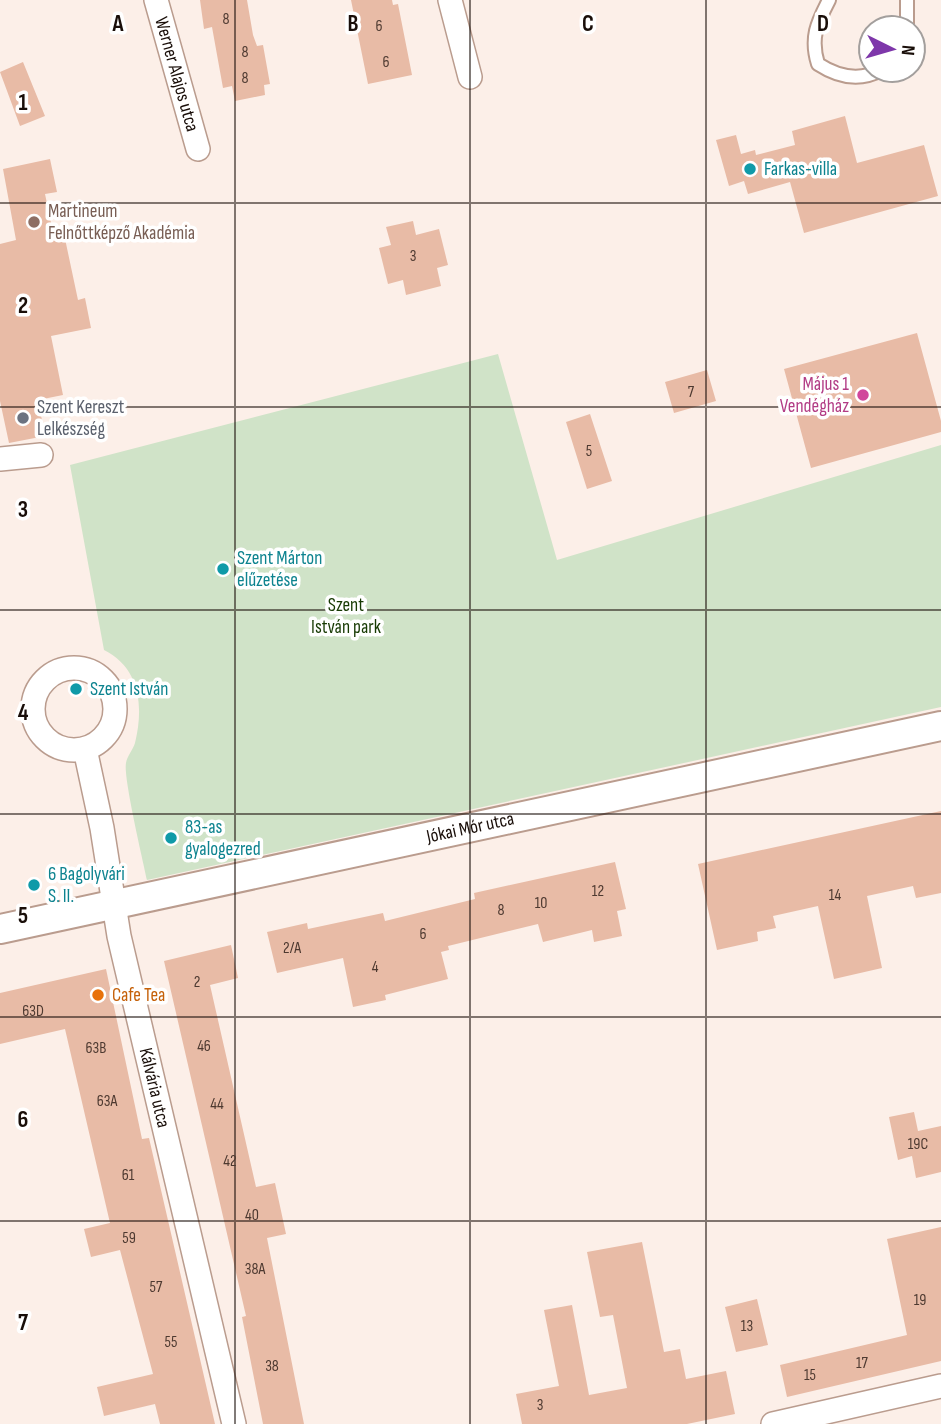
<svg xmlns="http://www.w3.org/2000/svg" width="941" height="1424" font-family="'Sofia Sans Condensed',sans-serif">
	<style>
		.green { fill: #d0e3c8 }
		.building { fill: #e8bba6 }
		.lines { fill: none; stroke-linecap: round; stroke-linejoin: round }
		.service-casing { stroke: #ba9c8e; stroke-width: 16 }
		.minor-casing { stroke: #ba9c8e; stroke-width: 26 }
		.tertiary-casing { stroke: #ba9c8e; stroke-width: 32 }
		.service { stroke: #fff; stroke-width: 12 }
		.minor { stroke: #fff; stroke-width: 23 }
		.tertiary { stroke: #fff; stroke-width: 28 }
		.grid { fill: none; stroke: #190e09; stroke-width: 2; stroke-opacity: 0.55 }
		.culture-dot { fill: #0f9aa8; stroke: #fff; stroke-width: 2.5 }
		.education-dot { fill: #8d6e63; stroke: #fff; stroke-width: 2.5 }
		.hotel-dot { fill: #d1479c; stroke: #fff; stroke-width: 2.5 }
		.worship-dot { fill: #6b7280; stroke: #fff; stroke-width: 2.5 }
		.food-dot { fill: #e8710a; stroke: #fff; stroke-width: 2.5 }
		.labels { text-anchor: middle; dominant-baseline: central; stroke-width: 7; stroke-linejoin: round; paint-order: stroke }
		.number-label { font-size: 16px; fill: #4d3930 }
		.street-label { font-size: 19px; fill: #190e09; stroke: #fff }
		.culture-label { font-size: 19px; fill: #0d838f; stroke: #fff; text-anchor: start }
		.education-label { font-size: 19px; fill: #785e54; stroke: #fff; text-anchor: start }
		.hotel-label { font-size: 19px; fill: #b23c85; stroke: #fff; text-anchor: end }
		.worship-label { font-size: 19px; fill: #5b616d; stroke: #fff; text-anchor: start }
		.park-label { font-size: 19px; fill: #173a03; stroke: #fff }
		.food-label { font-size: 19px; fill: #c56008; stroke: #fff; text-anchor: start }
		.grid-label { font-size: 23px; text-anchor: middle; font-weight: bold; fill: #190e09; stroke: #fff; stroke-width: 7; stroke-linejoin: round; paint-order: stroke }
	</style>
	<rect width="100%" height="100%" fill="#fcefe8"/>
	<path class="green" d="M 498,354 L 557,560 L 941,445 L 941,707 L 147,880 C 143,860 123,777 126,763 C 127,756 133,750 135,743 C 144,706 140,668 104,650 L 70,465 Z"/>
	<path class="building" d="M 200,0 L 247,0 L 253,35 L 257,46 L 263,45 L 270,84 L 264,85 L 265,95 L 235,101 L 232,86 L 223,88 L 212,27 L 204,29 Z
		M 351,0 L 392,0 L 393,5 L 398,4 L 412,75 L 368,84 Z
		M 23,62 L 45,116 L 20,126 L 0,72 Z
		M 845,116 L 857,163 L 924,145 L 938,196 L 804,233 L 790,182 L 748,194 L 744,181 L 729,186 L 716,140 L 736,135 L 741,154 L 755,150 L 756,155 L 795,145 L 792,131 Z
		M 50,159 L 57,192 L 45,194 L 54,237 L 64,234 L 78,300 L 85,298 L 91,328 L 51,336 L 63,395 L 38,400 L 45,436 L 9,443 L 0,401 L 0,244 L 16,240 L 3,169 Z
		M 413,221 L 416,235 L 439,229 L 448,265 L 437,268 L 441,286 L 406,295 L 403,280 L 388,284 L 379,248 L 391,245 L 386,227 Z
		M 917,333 L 941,421 L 941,432 L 811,468 L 784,369 Z
		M 707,370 L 716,401 L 674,413 L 665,382 Z
		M 590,414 L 612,481 L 587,489 L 566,422 Z
		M 941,811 L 941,893 L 916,898 L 913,886 L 867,896 L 882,968 L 834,979 L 818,906 L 773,916 L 776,928 L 757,932 L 758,941 L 717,950 L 698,864 Z
		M 615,862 L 626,909 L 617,911 L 622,936 L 594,942 L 592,930 L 543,942 L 538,924 L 448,946 L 449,950 L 441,952 L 448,979 L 385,995 L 386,1000 L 353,1007 L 343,958 L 277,973 L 267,932 L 307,923 L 308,929 L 383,913 L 385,921 L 475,899 L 474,893 Z
		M 231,945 L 238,978 L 210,985 L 256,1187 L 275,1183 L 286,1234 L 267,1238 L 304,1424 L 263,1424 L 242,1317 L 246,1316 L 164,961 Z
		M 106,969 L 142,1139 L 149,1138 L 215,1424 L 160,1424 L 155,1404 L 104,1416 L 97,1387 L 153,1374 L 120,1250 L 91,1257 L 84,1229 L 110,1223 L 65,1029 L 0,1044 L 0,993 Z
		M 914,1112 L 918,1131 L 941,1126 L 941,1172 L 916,1178 L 912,1156 L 898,1160 L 889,1117 Z
		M 941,1227 L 941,1361 L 787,1397 L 780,1365 L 907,1335 L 887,1239 Z
		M 642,1242 L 664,1352 L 680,1349 L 686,1379 L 726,1371 L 735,1414 L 687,1424 L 522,1424 L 516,1394 L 559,1386 L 544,1310 L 572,1305 L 589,1395 L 627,1388 L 613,1315 L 600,1317 L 587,1252 Z
		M 757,1299 L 768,1345 L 736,1352 L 725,1307 Z"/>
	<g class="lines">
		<defs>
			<path id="service" d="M 829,0 C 817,23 810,38 818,64 C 838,77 859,82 881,70
				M 907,0 L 907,28"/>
			<g id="minor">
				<path id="s1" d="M 156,0 L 198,149"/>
				<path d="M 450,0 L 470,77"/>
				<path d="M 0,459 L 41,455"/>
				<circle cx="74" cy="709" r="41"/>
				<path id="s2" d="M 85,749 L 102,828 L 119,936 L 234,1424"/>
				<path d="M 773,1424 L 941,1386"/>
			</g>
			<g id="tertiary">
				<path id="s3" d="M 0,929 L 941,726"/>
			</g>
		</defs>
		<use href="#service" class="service-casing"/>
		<use href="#minor" class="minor-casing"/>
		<use href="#tertiary" class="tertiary-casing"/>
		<use href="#service" class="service"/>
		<use href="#minor" class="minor"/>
		<use href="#tertiary" class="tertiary"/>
	</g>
	<path class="grid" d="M 235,0 L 235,1424M 470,0 L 470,1424M 706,0 L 706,1424M 0,203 L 941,203M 0,407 L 941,407M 0,610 L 941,610M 0,814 L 941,814M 0,1017 L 941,1017M 0,1221 L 941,1221"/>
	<g class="culture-dot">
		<circle cx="750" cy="169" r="7"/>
		<circle cx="223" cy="569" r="7"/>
		<circle cx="76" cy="689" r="7"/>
		<circle cx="171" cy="838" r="7"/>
		<circle cx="34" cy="885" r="7"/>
	</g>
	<circle class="education-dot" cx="34" cy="222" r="7"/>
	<circle class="hotel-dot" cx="863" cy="395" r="7"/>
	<circle class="worship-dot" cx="23" cy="418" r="7"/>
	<circle class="food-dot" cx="98" cy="995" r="7"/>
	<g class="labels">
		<g class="number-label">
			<text x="226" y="19">8</text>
			<text x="379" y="26">6</text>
			<text x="245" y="52">8</text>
			<text x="386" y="62">6</text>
			<text x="245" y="78">8</text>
			<text x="413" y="256">3</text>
			<text x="691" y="392">7</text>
			<text x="589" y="451">5</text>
			<text x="598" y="891">12</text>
			<text x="835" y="895">14</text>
			<text x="541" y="903">10</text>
			<text x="501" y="910">8</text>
			<text x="423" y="934">6</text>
			<text x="292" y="948">2/A</text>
			<text x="375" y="967">4</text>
			<text x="197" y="982">2</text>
			<text x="33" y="1011">63D</text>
			<text x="204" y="1046">46</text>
			<text x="96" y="1048">63B</text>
			<text x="107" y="1101">63A</text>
			<text x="217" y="1104">44</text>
			<text x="918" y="1144">19C</text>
			<text x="230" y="1161">42</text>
			<text x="128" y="1175">61</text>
			<text x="252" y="1215">40</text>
			<text x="129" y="1238">59</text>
			<text x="255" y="1269">38A</text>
			<text x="156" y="1287">57</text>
			<text x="920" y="1300">19</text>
			<text x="747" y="1326">13</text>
			<text x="171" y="1342">55</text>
			<text x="862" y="1363">17</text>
			<text x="272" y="1366">38</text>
			<text x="810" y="1375">15</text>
			<text x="540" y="1405">3</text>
		</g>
		<g class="street-label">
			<text stroke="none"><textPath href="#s1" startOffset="77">Werner Alajos utca</textPath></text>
			<text stroke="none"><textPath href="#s3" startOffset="481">Jókai Mór utca</textPath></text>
			<text stroke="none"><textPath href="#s2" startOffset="346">Kálvária utca</textPath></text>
		</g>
		<g class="culture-label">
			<text x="764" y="169">Farkas-villa</text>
			<text x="237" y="558">Szent Márton<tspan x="237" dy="22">elűzetése</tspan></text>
			<text x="90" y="689">Szent István</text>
			<text x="185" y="827">83-as<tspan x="185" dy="22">gyalogezred</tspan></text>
			<text x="48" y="874">6 Bagolyvári<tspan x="48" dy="22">S. II.</tspan></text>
		</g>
		<g class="education-label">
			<text x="48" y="211">Martineum<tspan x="48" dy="22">Felnőttképző Akadémia</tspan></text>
		</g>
		<g class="hotel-label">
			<text x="849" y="384">Május 1<tspan x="849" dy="22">Vendégház</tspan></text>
		</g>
		<g class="worship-label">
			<text x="37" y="407">Szent Kereszt<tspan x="37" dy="22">Lelkészség</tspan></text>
		</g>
		<g class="park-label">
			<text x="346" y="605">Szent<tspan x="346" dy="22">István park</tspan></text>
		</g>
		<g class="food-label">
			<text x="112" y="995">Cafe Tea</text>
		</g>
	</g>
	<g class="grid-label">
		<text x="118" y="31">A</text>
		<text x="353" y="31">B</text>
		<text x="588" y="31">C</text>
		<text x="823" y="31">D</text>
		<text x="23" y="110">1</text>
		<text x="23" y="313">2</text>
		<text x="23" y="517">3</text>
		<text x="23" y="720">4</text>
		<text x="23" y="923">5</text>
		<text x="23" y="1127">6</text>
		<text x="23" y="1330">7</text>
	</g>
	<g transform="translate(892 49) rotate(95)"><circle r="33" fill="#ffffff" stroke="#a39f9d" stroke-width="2"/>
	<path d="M0-5L12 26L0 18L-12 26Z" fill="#7e37aa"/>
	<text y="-10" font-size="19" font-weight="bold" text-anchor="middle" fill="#190e09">N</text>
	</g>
</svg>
